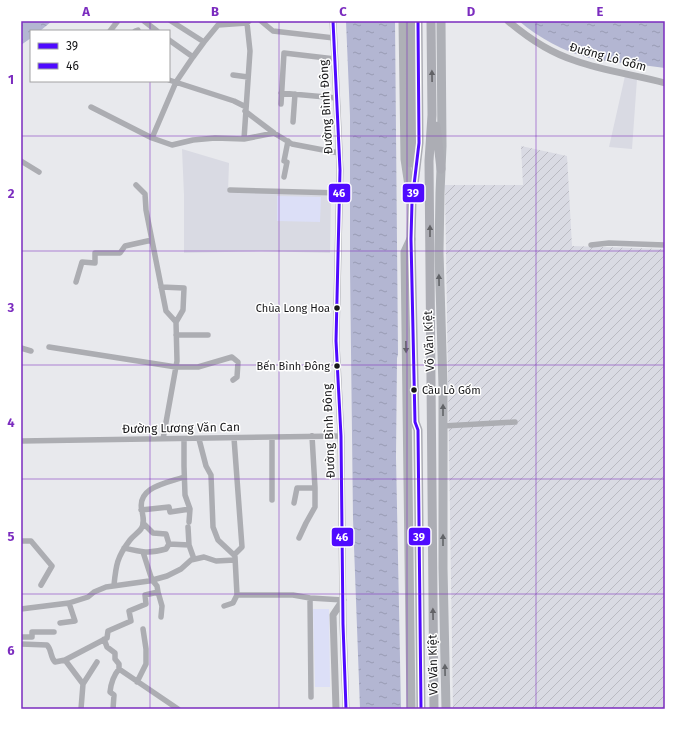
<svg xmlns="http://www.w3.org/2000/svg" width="686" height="730" font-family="'Fira Sans',sans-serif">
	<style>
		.built { fill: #d9dae3 }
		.industrial { fill: url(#industrial-furrows) }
		.green { fill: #dcdff7 }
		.water { fill: url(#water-ripples) }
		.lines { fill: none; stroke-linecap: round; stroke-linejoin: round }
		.minor { stroke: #acadb2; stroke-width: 5.5 }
		.tertiary { stroke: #acadb2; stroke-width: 7 }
		.primary { stroke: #aeb0b6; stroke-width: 9 }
		.trunk { stroke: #acadb4; stroke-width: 9 }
		.bus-1-casing { stroke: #fff; stroke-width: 6 }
		.bus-2-casing { stroke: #fff; stroke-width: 6 }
		.bus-1 { stroke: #4f0aff; stroke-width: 3 }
		.bus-2 { stroke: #4f0aff; stroke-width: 3 }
		.oneway { fill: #626266 }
		.oneway2 { fill: #626468 }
		.grid { fill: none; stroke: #7b2cbf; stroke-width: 1; stroke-opacity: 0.55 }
		.bus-dot { fill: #171719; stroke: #fff; stroke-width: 1.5 }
		.labels { text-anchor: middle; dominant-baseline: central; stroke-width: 3; stroke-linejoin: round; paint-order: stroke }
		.bus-label { font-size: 11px; fill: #171719; stroke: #fff; text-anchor: end }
		.street-label { font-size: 12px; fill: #171719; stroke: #fff }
		.line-badge { stroke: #fff; stroke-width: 1.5 }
		.badge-label { font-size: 11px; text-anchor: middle; font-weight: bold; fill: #fff }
		.neatline { fill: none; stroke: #7b2cbf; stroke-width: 1.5 }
		.grid-label { font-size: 13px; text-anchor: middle; font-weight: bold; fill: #7b2cbf }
	</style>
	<defs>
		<pattern id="industrial-furrows" width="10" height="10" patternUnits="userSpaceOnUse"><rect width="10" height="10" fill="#d9dae3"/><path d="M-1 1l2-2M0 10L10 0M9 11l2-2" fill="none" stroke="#babac2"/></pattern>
		<pattern id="water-ripples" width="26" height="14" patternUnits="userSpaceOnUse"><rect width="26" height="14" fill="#b3b6d2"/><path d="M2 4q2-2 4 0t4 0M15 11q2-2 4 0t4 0" fill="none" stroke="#999cb4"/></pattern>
	</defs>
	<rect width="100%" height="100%" fill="#e8e9ed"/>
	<path class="built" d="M 625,76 L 637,79 L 632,149 L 609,147 Z
		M 182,149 L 229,163 L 228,192 L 331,195 L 330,253 L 261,251 L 184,253 L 184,195 Z"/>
	<path class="industrial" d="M 521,146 L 567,156 L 572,246 L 665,249 L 665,709 L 453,709 L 445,185 L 523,185 Z"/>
	<path class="green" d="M 277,196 L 321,197 L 320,222 L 277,221 Z
		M 313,609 L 329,609 L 330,687 L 315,687 Z"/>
	<path class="water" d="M 21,21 L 52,21 L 40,31 L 31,31 L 31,38 L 21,45 Z
		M 346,21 L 395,21 L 398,354 L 397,358 L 396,457 L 401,709 L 360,709 L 353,519 L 350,266 L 350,116 Z
		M 519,21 L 665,21 L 665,68 C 640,64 613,63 589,58 C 563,51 539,38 519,21 Z"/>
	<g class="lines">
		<path class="minor" d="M 144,21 L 157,31
			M 171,21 L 204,42 L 218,25 L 247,23 L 249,21
			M 261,21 L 273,31 L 334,38
			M 110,31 L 117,22
			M 135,31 L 138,30
			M 193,57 L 204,42
			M 233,75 L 248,77
			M 169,80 L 234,101 L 246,107
			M 281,93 L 337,98
			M 281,104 L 284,53 L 335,59
			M 91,107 L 152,138 L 172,145 L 193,140 L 215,138 L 244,139 L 274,133
			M 245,111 L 274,133 L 292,144 L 339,153
			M 293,122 L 295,94
			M 152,138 L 176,82 L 193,57 L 169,40
			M 244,139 L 250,51 L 247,23
			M 21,161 L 39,172
			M 284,177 L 287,162 L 284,161 L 288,141
			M 136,185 L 145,194 L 146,210 L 166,311 L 176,322 L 177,361 L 163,439
			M 230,190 L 340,193
			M 591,245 L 609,243 L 665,245
			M 76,282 L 82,262 L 95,263 L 95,253 L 120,253 L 125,246 L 152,240
			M 161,287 L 184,288 L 183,310 L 176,322
			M 176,335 L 208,335
			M 49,347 L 176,367 L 198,367 L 232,357 L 238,362 L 237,377 L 233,380
			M 21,348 L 31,351
			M 443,426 L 515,422
			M 272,437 L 272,500
			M 234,438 L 242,547 L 234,555
			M 184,439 L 184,466 L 185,495 L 190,509 L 189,522
			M 199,439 L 206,466 L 211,475 L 213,527 L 218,540 L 234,555
			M 21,441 L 341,436
			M 294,503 L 297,488 L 315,488
			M 141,510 L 169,507 L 170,512 L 190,509
			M 143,523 L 153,533 L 166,534 L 169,544
			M 188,527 L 189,545 L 194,559
			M 299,538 L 306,523 L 315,507 L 315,488 L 312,436
			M 21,541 L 31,541 L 52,566 L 41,585
			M 124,548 C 141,552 149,554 166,549 L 169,544 L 189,545
			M 114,585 C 116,565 117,557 130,540 C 133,536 138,533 141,529 C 145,523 143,517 142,511 C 136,487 167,483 184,477
			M 158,592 L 162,606 L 161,617
			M 237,595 L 293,595 L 310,598 L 343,600
			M 310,598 L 311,697
			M 69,603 L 88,597 L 94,592 L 106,587 L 149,581 L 167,576 L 181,569 L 191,560 L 204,557 L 216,561 L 235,560
			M 224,606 L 233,603 L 237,595 L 235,557
			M 21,609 L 69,603 L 75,621 L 60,623
			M 21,637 L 32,637 L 32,632 L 54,632
			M 104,639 L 107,647 L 115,653 L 115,659 L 119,664 L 119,669 L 178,709
			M 21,644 L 47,645 C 52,650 50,657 55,662 L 65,660
			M 137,682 L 146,664 L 146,649 L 143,629
			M 83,684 L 65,660 L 107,638 L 108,631 L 131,621 L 129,611 L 146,604 L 145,595 L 158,592 L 157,586 L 152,580 L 143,552
			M 81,709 L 83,684 L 97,662
			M 113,709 L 114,695 L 110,692 C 111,683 113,676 119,669"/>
		<path class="tertiary" d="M 333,21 L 340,170 L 336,341 L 341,436 L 343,624 L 346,709
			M 508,21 C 528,38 550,53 576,61 C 604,71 636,75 665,83
			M 336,709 L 333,615 L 343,600"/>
		<path class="primary" d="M 403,21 L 405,159 L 411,199
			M 441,21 L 442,146 L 440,193 L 439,252 L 443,387 L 443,568 L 446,709
			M 411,709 L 405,252 L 411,239"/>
		<path class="trunk" d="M 410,21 L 411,163
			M 418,21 L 419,143 L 412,202 L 411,239 L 415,422 L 418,430 L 421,709
			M 431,21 L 432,115 L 429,161 L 434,709
			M 436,126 L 441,169"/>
		<defs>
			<path id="bus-1" d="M 418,21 L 419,143 L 412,202 L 411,239 L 415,422 L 418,430 L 421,709"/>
			<path id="bus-2" d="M 333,21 L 340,170 L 336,341 L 341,436 L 343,624 L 346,709"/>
		</defs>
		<use href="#bus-1" class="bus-1-casing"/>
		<use href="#bus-2" class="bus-2-casing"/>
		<use href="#bus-1" class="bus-1"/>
		<use href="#bus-2" class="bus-2"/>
	</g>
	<defs><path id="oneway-solid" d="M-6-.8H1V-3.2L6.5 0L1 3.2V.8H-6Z"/></defs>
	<g class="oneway">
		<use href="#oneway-solid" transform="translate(432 76) rotate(-91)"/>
		<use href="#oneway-solid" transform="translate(430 231) rotate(-90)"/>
		<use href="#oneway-solid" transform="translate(433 614) rotate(-91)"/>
	</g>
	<g class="oneway2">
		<use href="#oneway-solid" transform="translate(439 280) rotate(-91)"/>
		<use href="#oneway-solid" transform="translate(406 347) rotate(89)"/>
		<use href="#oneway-solid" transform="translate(443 410) rotate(-90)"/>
		<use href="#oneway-solid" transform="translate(443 540) rotate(-90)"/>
		<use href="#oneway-solid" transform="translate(445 670) rotate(-91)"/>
	</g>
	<path class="grid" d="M 150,21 L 150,31M 279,21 L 279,709M 407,21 L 407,709M 536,21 L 536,709M 150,81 L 150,709M 21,136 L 665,136M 21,251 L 665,251M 21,365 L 665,365M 21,479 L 665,479M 21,594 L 665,594"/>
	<g class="bus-dot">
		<circle cx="337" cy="308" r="3.5"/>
		<circle cx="337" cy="366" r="3.5"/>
		<circle cx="414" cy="390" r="3.5"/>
	</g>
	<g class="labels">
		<g class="bus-label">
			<text x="330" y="308">Chùa Long Hoa</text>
			<text x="330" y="366">Bến Bình Đông</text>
			<text x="422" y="390" text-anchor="start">Cầu Lò Gốm</text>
		</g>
		<g class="street-label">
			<text transform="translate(608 57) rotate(15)">Đường Lò Gốm</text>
			<text transform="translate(326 107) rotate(-93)">Đường Bình Đông</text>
			<text transform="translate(429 341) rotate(-92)">Võ Văn Kiệt</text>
			<text transform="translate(181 428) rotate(-1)">Đường Lương Văn Can</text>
			<text transform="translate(329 431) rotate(-92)">Đường Bình Đông</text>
			<text transform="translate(433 665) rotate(-91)">Võ Văn Kiệt</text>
		</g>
	</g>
	<g class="line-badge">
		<rect x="402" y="183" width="23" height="20" rx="4" fill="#4f0aff"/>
		<rect x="328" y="183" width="23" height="20" rx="4" fill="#4f0aff"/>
		<rect x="408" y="527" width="23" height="19" rx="4" fill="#4f0aff"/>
		<rect x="331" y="527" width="23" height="20" rx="4" fill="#4f0aff"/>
	</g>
	<g class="badge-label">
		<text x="413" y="197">39</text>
		<text x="339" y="197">46</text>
		<text x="419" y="541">39</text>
		<text x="342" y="541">46</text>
	</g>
	<rect width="686" height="730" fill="none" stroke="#ffffff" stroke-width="44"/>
	<rect x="30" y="30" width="140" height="52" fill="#ffffff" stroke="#a2a2a3"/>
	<rect x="38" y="43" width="20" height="6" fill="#4f0aff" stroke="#a2a2a3"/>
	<text x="66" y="50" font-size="12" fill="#171719">39</text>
	<rect x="38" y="63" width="20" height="6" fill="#4f0aff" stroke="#a2a2a3"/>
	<text x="66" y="70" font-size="12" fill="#171719">46</text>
	<rect x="22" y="22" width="642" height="686" class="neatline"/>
	<g class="grid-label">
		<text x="86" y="16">A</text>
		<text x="215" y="16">B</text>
		<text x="343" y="16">C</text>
		<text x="471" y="16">D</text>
		<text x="600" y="16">E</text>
		<text x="11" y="84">1</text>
		<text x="11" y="198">2</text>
		<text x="11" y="312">3</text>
		<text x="11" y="427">4</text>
		<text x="11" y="541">5</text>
		<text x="11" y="655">6</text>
	</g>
</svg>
